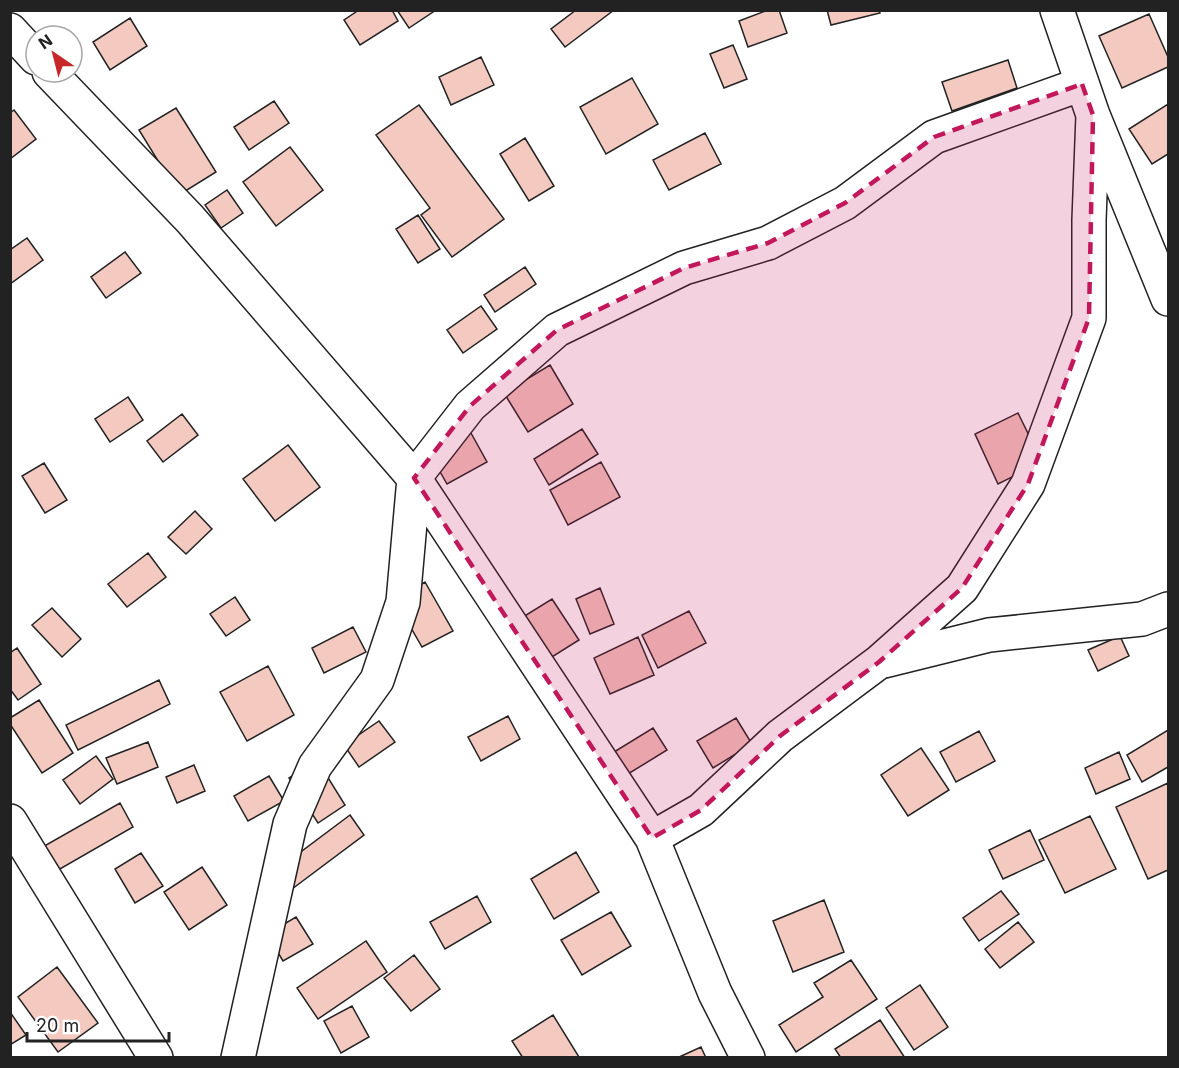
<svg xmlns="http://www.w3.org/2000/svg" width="1179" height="1068" font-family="Inter,sans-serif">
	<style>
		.building { fill: #f3c9c0; stroke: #222; stroke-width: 1.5 }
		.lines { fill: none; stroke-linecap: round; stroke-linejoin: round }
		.street-casing { stroke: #222; stroke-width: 36 }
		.street { stroke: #fff; stroke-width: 33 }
		.marked { fill: #c2185b; fill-opacity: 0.2; stroke: #c2185b; stroke-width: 4.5; stroke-dasharray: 12 8; stroke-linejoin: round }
	</style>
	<rect width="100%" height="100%" fill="#fff"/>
	<path class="building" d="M 359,10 L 392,10 L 398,21 L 360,45 L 344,20 Z
		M 397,10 L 436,10 L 409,28 Z
		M 576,10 L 614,10 L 565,47 L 551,29 Z
		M 768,10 L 779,10 L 787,33 L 748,47 L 739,21 Z
		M 827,10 L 879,10 L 880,13 L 831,25 Z
		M 1149,14 L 1168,57 L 1168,67 L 1122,88 L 1099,36 Z
		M 130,18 L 147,46 L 110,70 L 93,42 Z
		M 733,45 L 747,79 L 724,88 L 710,54 Z
		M 481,57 L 494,85 L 451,105 L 439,77 Z
		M 1008,60 L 1017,88 L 952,111 L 942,82 Z
		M 632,78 L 658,124 L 606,154 L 580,107 Z
		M 274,101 L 289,123 L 249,150 L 234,127 Z
		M 1168,104 L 1168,154 L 1152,164 L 1129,129 Z
		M 419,105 L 504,219 L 452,257 L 421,215 L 430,208 L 376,135 Z
		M 176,108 L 216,172 L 179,195 L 139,130 Z
		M 14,110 L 36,139 L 10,159 L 10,113 Z
		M 705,133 L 721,164 L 669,190 L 653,160 Z
		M 525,138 L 554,186 L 529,201 L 500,154 Z
		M 290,147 L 323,190 L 276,226 L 243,182 Z
		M 227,190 L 243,213 L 221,228 L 205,205 Z
		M 418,215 L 440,249 L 418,263 L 396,229 Z
		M 27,238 L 43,260 L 10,284 L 10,250 Z
		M 125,252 L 141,273 L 106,298 L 91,277 Z
		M 525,267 L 536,284 L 495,312 L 484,295 Z
		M 481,306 L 497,329 L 463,353 L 447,330 Z
		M 550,365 L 573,404 L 528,432 L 504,393 Z
		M 128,397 L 143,420 L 110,442 L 95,419 Z
		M 1018,413 L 1042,462 L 998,484 L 975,434 Z
		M 182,414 L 198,435 L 163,462 L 147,441 Z
		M 466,424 L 487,462 L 447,484 L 426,447 Z
		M 582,429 L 598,454 L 549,485 L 534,459 Z
		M 288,445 L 320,487 L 275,521 L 243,479 Z
		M 601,462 L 620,497 L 568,525 L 550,490 Z
		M 44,463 L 67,500 L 45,513 L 22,476 Z
		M 195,511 L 212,529 L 186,554 L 168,537 Z
		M 148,553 L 166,577 L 127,607 L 108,584 Z
		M 425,582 L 453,631 L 422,647 L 395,600 Z
		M 600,588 L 614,624 L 590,634 L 576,599 Z
		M 235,597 L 250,620 L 226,636 L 210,614 Z
		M 552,599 L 579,640 L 536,667 L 510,625 Z
		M 52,608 L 81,639 L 62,657 L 32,625 Z
		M 689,611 L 706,643 L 658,668 L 642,635 Z
		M 353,627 L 366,652 L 324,673 L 312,648 Z
		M 1120,636 L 1129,656 L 1098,671 L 1088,650 Z
		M 638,637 L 654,675 L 610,694 L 594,658 Z
		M 17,648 L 41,684 L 18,700 L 10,689 L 10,653 Z
		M 268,666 L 294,715 L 247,741 L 220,692 Z
		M 159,680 L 170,704 L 78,750 L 66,725 Z
		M 39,700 L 73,753 L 42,773 L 10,724 L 10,718 Z
		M 508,716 L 520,739 L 481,761 L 468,737 Z
		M 736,718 L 752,744 L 713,768 L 697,741 Z
		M 379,721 L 395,742 L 359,767 L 344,745 Z
		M 653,728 L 667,750 L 628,774 L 614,752 Z
		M 1168,730 L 1168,767 L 1142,782 L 1127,755 Z
		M 979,731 L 995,761 L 956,782 L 940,752 Z
		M 148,742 L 158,767 L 117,784 L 106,758 Z
		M 921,748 L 949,790 L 908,816 L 881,775 Z
		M 1119,752 L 1130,779 L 1096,794 L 1085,768 Z
		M 96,756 L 113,779 L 80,804 L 63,780 Z
		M 317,760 L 345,805 L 318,823 L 289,778 Z
		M 194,765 L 205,791 L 177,803 L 166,777 Z
		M 269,776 L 284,801 L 248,821 L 234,796 Z
		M 1168,783 L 1168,870 L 1148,879 L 1116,807 Z
		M 120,803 L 133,827 L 53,873 L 39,849 Z
		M 350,815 L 364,835 L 288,892 L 274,872 Z
		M 1090,816 L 1116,869 L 1065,893 L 1039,840 Z
		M 1030,830 L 1044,860 L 1003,879 L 989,850 Z
		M 576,852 L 599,892 L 554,919 L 531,879 Z
		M 141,853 L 163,886 L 135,903 L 115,869 Z
		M 202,867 L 227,905 L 189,930 L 164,892 Z
		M 1001,891 L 1019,914 L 979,941 L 963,918 Z
		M 477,896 L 491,922 L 445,949 L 430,922 Z
		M 824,900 L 844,952 L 793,972 L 773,921 Z
		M 611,912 L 631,946 L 582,975 L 561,940 Z
		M 296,917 L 313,944 L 283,961 L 267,934 Z
		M 1018,922 L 1034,942 L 1000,968 L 985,949 Z
		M 366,941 L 387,972 L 318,1019 L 297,988 Z
		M 414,955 L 440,989 L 411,1011 L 384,978 Z
		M 851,960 L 877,999 L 796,1052 L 779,1025 L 823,997 L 814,983 Z
		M 57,967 L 98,1023 L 58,1052 L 18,997 Z
		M 920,985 L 948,1027 L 914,1050 L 886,1008 Z
		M 352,1006 L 369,1037 L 341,1053 L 324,1021 Z
		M 10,1012 L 26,1035 L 10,1045 Z
		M 553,1015 L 579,1057 L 523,1058 L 512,1041 Z
		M 880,1020 L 905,1058 L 841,1058 L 835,1049 Z
		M 701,1047 L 706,1058 L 677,1058 Z"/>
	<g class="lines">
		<defs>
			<path id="street" d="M 1057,10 L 1093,115 L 1168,299
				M 10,30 L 36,58
				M 49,72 L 190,219 L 414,478 L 652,838 L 715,993 L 748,1058
				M 884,661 L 989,635 L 1142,619 L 1168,609
				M 10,821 L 156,1058
				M 652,838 L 701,810 L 780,736 L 879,662 L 962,588 L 1028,484 L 1089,318 L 1089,220 L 1093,115
				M 238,1058 L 290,824 L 315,766 L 377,680 L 403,602 L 414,478 L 470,406 L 557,330 L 684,268 L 768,243 L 845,203 L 934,137 L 1082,84"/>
		</defs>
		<use href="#street" class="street-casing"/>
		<use href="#street" class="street"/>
	</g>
	<path class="marked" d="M 1082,84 L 1093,115 L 1089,318 L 1028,484 L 962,588 L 879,662 L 780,736 L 701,810 L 652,838 L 414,478 L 470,406 L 557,330 L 684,268 L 768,243 L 845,203 L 934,137 Z"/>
	<rect width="1179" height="1068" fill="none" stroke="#222222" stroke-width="24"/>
	<g transform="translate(54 54) rotate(325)"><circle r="28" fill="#ffffff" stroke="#a7a7a7" stroke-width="1.5"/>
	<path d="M0-4.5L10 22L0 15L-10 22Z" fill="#c62828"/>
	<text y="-9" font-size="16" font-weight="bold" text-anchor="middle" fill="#222222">N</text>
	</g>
	<path d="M27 1032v9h142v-9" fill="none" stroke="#222222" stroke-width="3"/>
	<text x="36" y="1032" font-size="18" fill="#222222" stroke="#ffffff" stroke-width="4.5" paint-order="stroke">20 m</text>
</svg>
